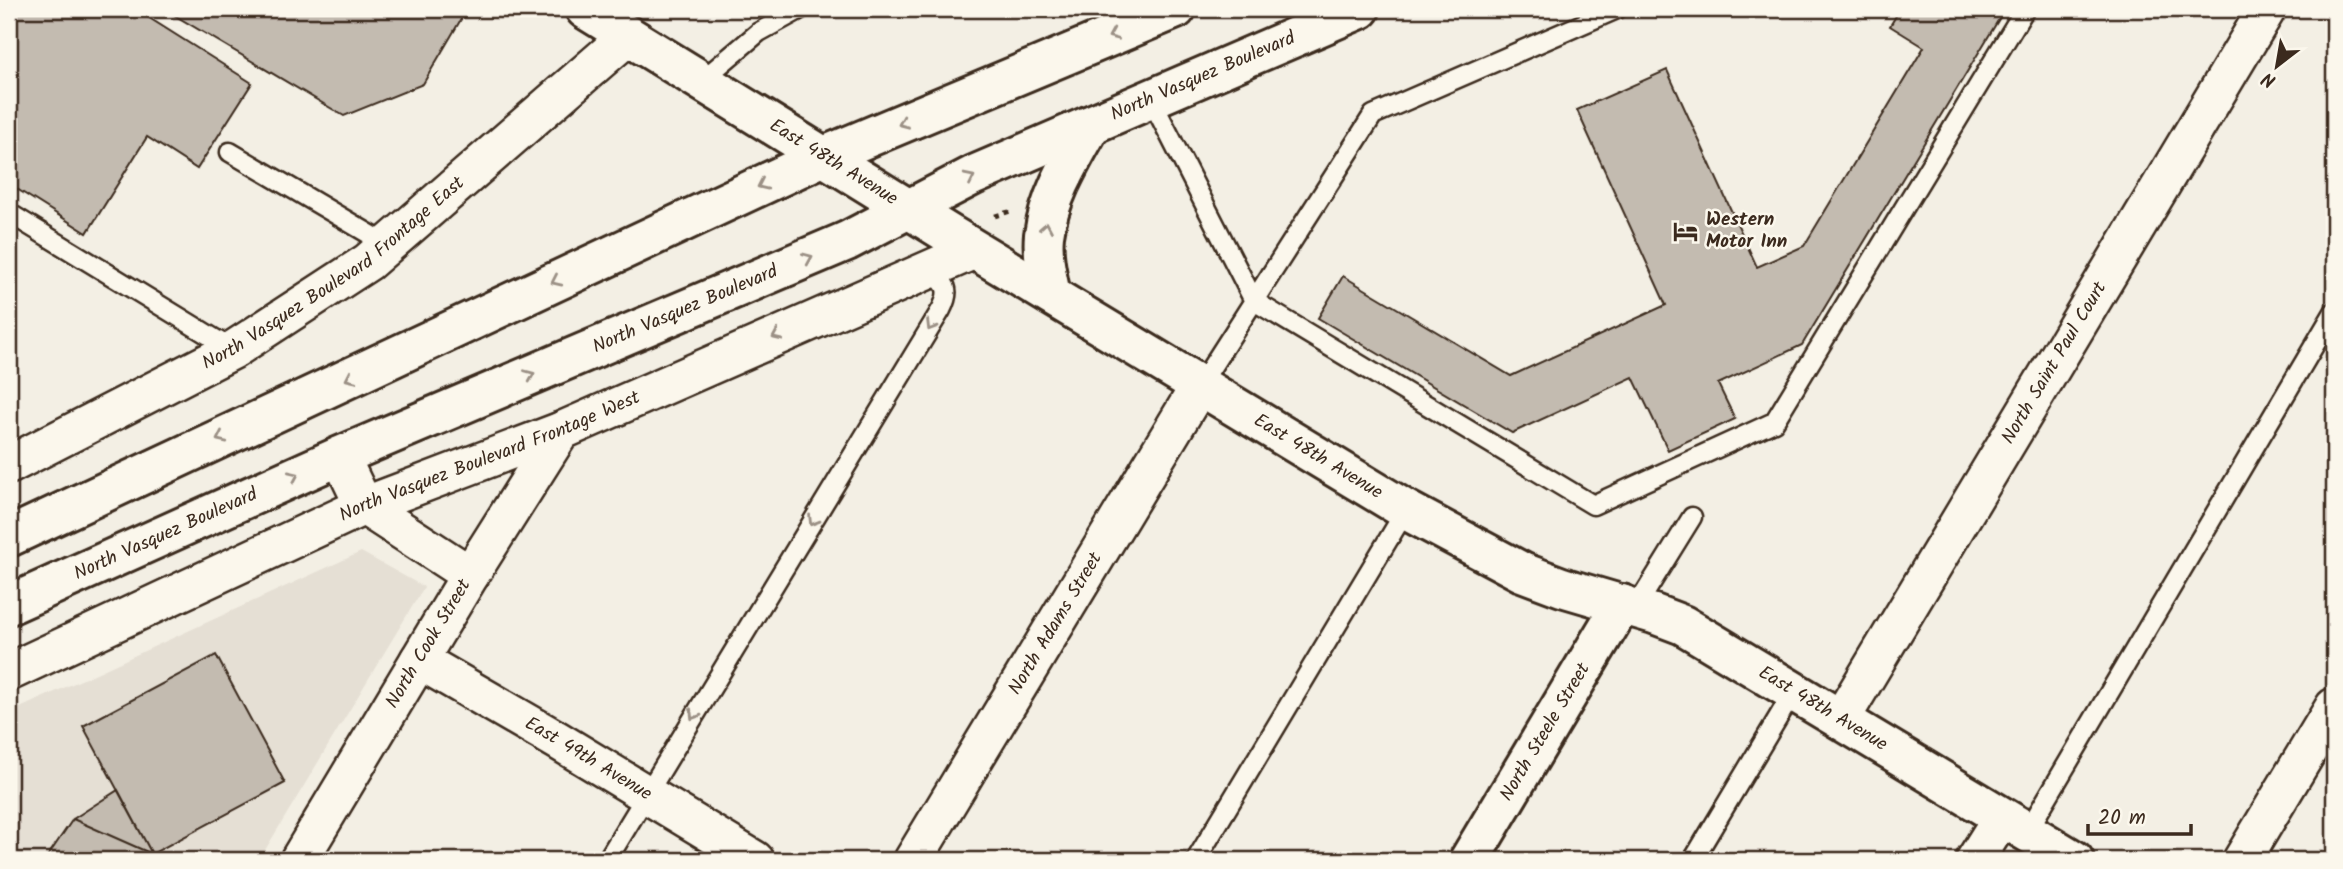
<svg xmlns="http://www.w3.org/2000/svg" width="2343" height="869" font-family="Kalam,sans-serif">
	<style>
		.built { fill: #e5dfd4 }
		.building { fill: #c3bbb0; stroke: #3b2a1e; stroke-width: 2 }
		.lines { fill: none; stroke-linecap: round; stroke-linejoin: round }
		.lane-casing { stroke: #3b2a1e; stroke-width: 23 }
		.street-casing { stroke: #3b2a1e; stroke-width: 42 }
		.secondary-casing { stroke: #3b2a1e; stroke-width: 44 }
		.highway-casing { stroke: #3b2a1e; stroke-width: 44 }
		.path { stroke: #3b2a1e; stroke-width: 4.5; stroke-dasharray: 5 5; stroke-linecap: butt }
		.lane { stroke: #fbf7ec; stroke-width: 18 }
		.street { stroke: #fbf7ec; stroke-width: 37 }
		.secondary { stroke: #fbf7ec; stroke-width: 38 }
		.highway { stroke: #fbf7ec; stroke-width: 38 }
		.oneway { stroke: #9b9085 }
		.labels { text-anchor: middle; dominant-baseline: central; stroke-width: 5; stroke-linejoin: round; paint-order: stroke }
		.street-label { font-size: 19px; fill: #3b2a1e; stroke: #fbf7ec }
		.poi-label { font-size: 19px; font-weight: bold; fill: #3b2a1e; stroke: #fbf7ec; text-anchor: start }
	</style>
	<rect width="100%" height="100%" fill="#f3efe4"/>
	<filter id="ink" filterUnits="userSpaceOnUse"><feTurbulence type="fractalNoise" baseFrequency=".0143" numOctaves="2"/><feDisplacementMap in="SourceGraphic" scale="14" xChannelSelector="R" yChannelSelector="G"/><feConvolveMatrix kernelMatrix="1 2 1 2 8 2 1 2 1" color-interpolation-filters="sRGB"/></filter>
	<g filter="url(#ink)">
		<path class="built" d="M 361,552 L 424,587 L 259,860 L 9,860 L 9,713 Z"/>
		<path class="building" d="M 9,9 L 135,9 L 252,83 L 197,169 L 147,137 L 87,233 L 9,184 Z
			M 164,9 L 467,9 L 423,84 L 344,116 Z
			M 1900,9 L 2005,9 L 1802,345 L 1718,384 L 1735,419 L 1668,450 L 1633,377 L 1512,433 L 1318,318 L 1343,276 L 1511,376 L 1666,305 L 1577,110 L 1667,70 L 1757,267 L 1804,246 L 1924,47 L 1890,26 Z
			M 216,655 L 285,783 L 152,854 L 83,726 Z
			M 118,790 L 152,854 L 73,819 Z
			M 73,819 L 152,854 L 157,860 L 45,860 Z"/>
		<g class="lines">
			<defs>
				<path id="lane" d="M 701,81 L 759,32 L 801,9
					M 1151,99 L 1254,301 L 1593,505 L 1774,422 L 2025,9
					M 230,152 L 388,245
					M 9,213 L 233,350
					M 1200,385 L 1373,115 L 1617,9
					M 1635,609 L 1692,517
					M 2027,832 L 2334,312
					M 607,860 L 941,310 C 952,289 946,283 929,270
					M 1196,860 L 1406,510
					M 1693,860 L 1794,691"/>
				<g id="street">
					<path d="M 340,456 L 364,506 L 470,575"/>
					<path id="s1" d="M 9,465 L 233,350 L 368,262 L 628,36"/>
					<path id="s2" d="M 419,660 L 557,740 L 755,860"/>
					<path id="s3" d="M 9,672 L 364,506 L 561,431 L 974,250"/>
					<path id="s4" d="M 1841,719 L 2267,9"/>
					<path id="s5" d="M 299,860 L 470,575 L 561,431"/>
					<path id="s6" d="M 913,860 L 1200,385"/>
					<path d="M 1975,860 L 2002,817"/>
					<path d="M 2242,860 L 2334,707"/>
				</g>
				<g id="secondary">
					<path id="s7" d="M 585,9 L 949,234 L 1406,510 L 1522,572 L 1562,587 L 1654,614 L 1683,625 L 2074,860"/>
					<path id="s8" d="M 1469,860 L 1622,604"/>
				</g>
				<g id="highway">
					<path d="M 1051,295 C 1047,276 1042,255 1044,235 C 1049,196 1072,159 1091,125"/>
					<path d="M 9,537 L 824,156 L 1176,9"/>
					<path id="s9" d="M 9,605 L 340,456 L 847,241 L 974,175 L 1360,9"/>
				</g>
			</defs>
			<use href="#lane" class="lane-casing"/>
			<use href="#street" class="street-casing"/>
			<use href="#secondary" class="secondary-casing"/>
			<use href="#highway" class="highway-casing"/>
			<path class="path" d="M 995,216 L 1011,211"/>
			<use href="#lane" class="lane"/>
			<use href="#street" class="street"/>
			<use href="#secondary" class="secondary"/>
			<use href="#highway" class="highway"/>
		</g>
		<defs><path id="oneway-chevron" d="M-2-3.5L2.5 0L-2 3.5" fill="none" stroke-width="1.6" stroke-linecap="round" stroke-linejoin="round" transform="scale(1.75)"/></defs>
		<g class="oneway">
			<use href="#oneway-chevron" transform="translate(1113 35) rotate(157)"/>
			<use href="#oneway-chevron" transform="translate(903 123) rotate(157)"/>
			<use href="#oneway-chevron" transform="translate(970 178) rotate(-26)"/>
			<use href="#oneway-chevron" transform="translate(762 185) rotate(155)"/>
			<use href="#oneway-chevron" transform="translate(1046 227) rotate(-80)"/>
			<use href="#oneway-chevron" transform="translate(808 258) rotate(-23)"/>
			<use href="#oneway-chevron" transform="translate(556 281) rotate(155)"/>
			<use href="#oneway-chevron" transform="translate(931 326) rotate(121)"/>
			<use href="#oneway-chevron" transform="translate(777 336) rotate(156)"/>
			<use href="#oneway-chevron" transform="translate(530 375) rotate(-23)"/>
			<use href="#oneway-chevron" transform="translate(350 378) rotate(155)"/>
			<use href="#oneway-chevron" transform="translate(221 438) rotate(155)"/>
			<use href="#oneway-chevron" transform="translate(294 476) rotate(-24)"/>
			<use href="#oneway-chevron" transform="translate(813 521) rotate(121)"/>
			<use href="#oneway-chevron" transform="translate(694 715) rotate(121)"/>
		</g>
	</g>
	<defs>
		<symbol id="hotel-bare" viewBox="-9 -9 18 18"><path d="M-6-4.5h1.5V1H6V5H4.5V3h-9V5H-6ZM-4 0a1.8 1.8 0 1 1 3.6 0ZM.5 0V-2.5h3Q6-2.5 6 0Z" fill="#3b2a1e" stroke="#fbf7ec" stroke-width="2.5" paint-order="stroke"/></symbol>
	</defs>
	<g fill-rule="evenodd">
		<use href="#hotel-bare" x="1668" y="214" width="35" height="35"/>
	</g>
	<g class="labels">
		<g class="street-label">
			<text stroke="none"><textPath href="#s9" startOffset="1306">North Vasquez Boulevard</textPath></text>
			<text stroke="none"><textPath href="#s7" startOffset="292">East 48th Avenue</textPath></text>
			<text stroke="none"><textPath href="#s1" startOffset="378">North Vasquez Boulevard Frontage East</textPath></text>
			<text stroke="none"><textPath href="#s9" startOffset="738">North Vasquez Boulevard</textPath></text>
			<text stroke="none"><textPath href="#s4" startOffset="415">North Saint Paul Court</textPath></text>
			<text stroke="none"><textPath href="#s3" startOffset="527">North Vasquez Boulevard Frontage West</textPath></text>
			<text stroke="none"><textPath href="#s7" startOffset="859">East 48th Avenue</textPath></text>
			<text stroke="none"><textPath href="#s9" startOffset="172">North Vasquez Boulevard</textPath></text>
			<text stroke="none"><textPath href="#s6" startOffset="276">North Adams Street</textPath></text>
			<text stroke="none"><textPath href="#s5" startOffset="252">North Cook Street</textPath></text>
			<text stroke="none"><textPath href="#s7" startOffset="1426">East 48th Avenue</textPath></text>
			<text stroke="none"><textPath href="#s8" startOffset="149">North Steele Street</textPath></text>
			<text stroke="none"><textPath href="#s2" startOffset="196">East 49th Avenue</textPath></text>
		</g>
		<g class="poi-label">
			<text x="1706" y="220">Western<tspan x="1706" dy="22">Motor Inn</tspan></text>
		</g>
	</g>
	<rect width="2343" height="869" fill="none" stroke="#fbf7ec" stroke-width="35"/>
	<rect x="18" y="18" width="2308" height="834" fill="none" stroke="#3b2a1e" stroke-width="2.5" filter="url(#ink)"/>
	<g transform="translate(2277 66) rotate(211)" stroke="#fbf7ec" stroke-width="5" paint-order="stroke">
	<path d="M0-5L12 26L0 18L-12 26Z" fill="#3b2a1e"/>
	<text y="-10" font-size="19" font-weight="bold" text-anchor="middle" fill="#3b2a1e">N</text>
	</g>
	<path d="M2088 824v10h103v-10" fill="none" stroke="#3b2a1e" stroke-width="3.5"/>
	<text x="2098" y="824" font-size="21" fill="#3b2a1e" stroke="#fbf7ec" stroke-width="5" paint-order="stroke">20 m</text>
</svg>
